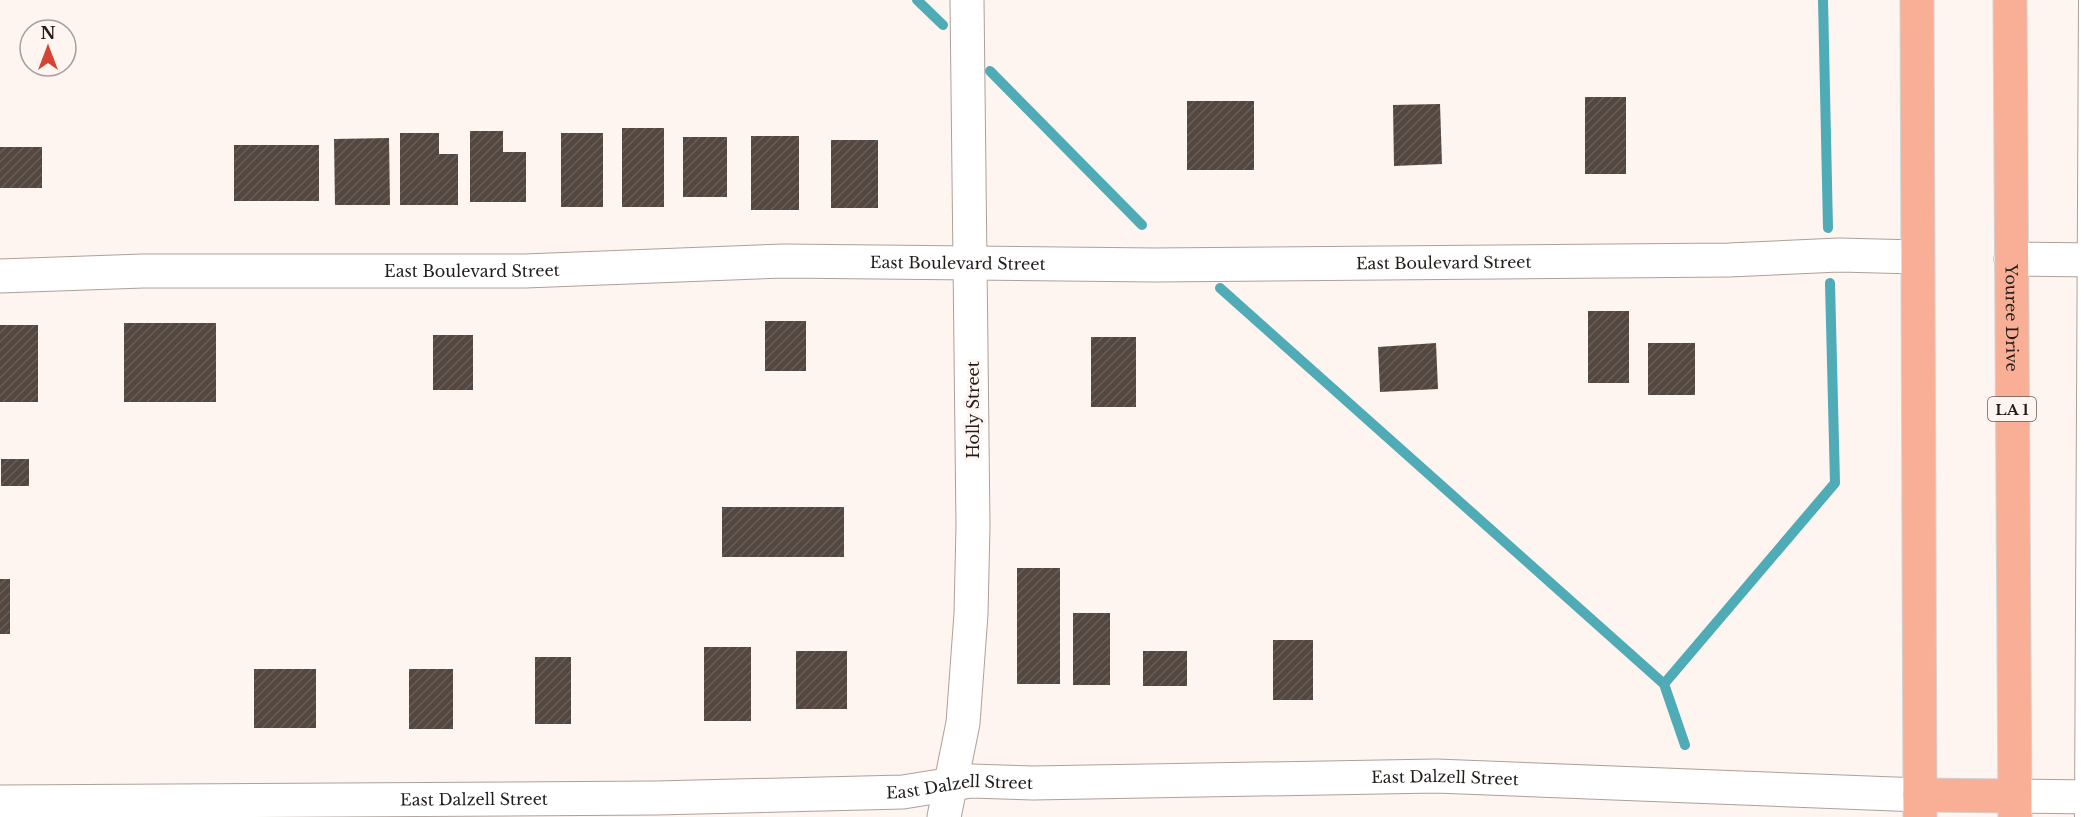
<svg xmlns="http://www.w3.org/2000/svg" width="2095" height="817" font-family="'Libre Baskerville',serif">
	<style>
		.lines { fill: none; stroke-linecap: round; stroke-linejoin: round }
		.stream { stroke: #4fabb5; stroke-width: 10 }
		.building { fill: url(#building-hatch) }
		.service-casing { stroke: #aea099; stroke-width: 22 }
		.minor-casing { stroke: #aea099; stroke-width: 35 }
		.primary-casing { stroke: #d3d2d1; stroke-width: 35 }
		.service { stroke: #fff; stroke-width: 20 }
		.minor { stroke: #fff; stroke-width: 33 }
		.primary { stroke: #f9af95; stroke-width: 33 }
		.labels { text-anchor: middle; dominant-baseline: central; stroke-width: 6; stroke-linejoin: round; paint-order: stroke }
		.shield { fill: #fef4f0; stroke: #645e5a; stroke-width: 1.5 }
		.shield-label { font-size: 15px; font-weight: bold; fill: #221d1a }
		.street-label { font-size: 16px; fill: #221d1a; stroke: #fef4f0 }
	</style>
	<defs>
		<pattern id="building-hatch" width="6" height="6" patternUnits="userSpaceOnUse" patternTransform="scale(1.5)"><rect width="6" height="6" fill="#534740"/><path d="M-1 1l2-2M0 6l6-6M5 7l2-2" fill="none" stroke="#685e58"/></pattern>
	</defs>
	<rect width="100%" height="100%" fill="#fef4f0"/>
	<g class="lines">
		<path class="stream" d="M 917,0 L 943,25
			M 1823,0 L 1828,228
			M 990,71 L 1142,225
			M 1220,288 L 1664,684 L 1685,745
			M 1664,684 L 1835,483 L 1830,283"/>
	</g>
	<path class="building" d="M 1585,97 L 1626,97 L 1626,174 L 1585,174 Z
		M 1187,101 L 1254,101 L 1254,170 L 1187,170 Z
		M 1440,104 L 1442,164 L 1394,166 L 1393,105 Z
		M 622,128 L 664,128 L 664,207 L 622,207 Z
		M 470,131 L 503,131 L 503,152 L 526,152 L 526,202 L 470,202 Z
		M 400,133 L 439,133 L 439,154 L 458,154 L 458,205 L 400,205 Z
		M 561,133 L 603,133 L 603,207 L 561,207 Z
		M 751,136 L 799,136 L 799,210 L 751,210 Z
		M 683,137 L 727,137 L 727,197 L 683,197 Z
		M 389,138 L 390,205 L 335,205 L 334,139 Z
		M 831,140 L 878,140 L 878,208 L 831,208 Z
		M 234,145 L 319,145 L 319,201 L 234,201 Z
		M 0,147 L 42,147 L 42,188 L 0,188 Z
		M 1588,311 L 1629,311 L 1629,383 L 1588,383 Z
		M 765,321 L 806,321 L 806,371 L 765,371 Z
		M 124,323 L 216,323 L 216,402 L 124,402 Z
		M 0,325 L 38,325 L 38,402 L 0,402 Z
		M 433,335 L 473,335 L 473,390 L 433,390 Z
		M 1091,337 L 1136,337 L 1136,407 L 1091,407 Z
		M 1436,343 L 1438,389 L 1380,392 L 1378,347 Z
		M 1648,343 L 1695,343 L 1695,395 L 1648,395 Z
		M 1,459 L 29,459 L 29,486 L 1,486 Z
		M 722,507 L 844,507 L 844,557 L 722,557 Z
		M 1017,568 L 1060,568 L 1060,684 L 1017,684 Z
		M 0,579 L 10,579 L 10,634 L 0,634 Z
		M 1073,613 L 1110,613 L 1110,685 L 1073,685 Z
		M 1273,640 L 1313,640 L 1313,700 L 1273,700 Z
		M 704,647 L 751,647 L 751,721 L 704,721 Z
		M 796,651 L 847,651 L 847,709 L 796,709 Z
		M 1143,651 L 1187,651 L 1187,686 L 1143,686 Z
		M 535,657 L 571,657 L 571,724 L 535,724 Z
		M 254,669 L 316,669 L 316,728 L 254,728 Z
		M 409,669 L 453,669 L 453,729 L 409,729 Z"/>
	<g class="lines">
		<defs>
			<path id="service" d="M 2085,817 L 2089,0"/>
			<g id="minor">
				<path d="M 2011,259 L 2095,260"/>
				<path id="s1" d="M 0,276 L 143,271 L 525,271 L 784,261 L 1155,265 L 1729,260 L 1839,255 L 1917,257"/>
				<path d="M 2014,796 L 2095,797"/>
				<path id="s2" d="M 0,802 L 656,798 L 903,792 L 971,781 L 1033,783 L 1436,776 L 1920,795"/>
				<path d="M 944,817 L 963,723 L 971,614 L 973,526 L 967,0"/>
			</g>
			<g id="primary">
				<path d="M 1917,0 L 1920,817"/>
				<path id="s3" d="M 2010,0 L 2015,817"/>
				<path d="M 1920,795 L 2014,796"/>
			</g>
		</defs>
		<use href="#service" class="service-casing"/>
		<use href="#minor" class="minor-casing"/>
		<use href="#primary" class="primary-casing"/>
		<use href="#service" class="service"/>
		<use href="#minor" class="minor"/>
		<use href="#primary" class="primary"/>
	</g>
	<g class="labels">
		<rect class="shield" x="1988" y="397" width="48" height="24" rx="4.5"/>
		<g class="shield-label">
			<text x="2012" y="409">LA 1</text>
		</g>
		<g class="street-label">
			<text stroke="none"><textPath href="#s1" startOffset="1444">East Boulevard Street</textPath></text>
			<text stroke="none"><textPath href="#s1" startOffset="958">East Boulevard Street</textPath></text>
			<text stroke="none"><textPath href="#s1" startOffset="472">East Boulevard Street</textPath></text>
			<text stroke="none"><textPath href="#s3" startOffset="318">Youree Drive</textPath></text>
			<text transform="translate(973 410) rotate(-90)">Holly Street</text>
			<text stroke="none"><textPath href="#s2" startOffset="1446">East Dalzell Street</textPath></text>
			<text stroke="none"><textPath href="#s2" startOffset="960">East Dalzell Street</textPath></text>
			<text stroke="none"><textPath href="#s2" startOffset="474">East Dalzell Street</textPath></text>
		</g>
	</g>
	<g transform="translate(48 48)"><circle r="28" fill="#fef4f0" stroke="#a69e9a" stroke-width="1.5"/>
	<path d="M0-4.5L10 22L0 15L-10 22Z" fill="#d24533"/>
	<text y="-9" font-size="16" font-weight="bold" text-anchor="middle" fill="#221d1a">N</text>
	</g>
</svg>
